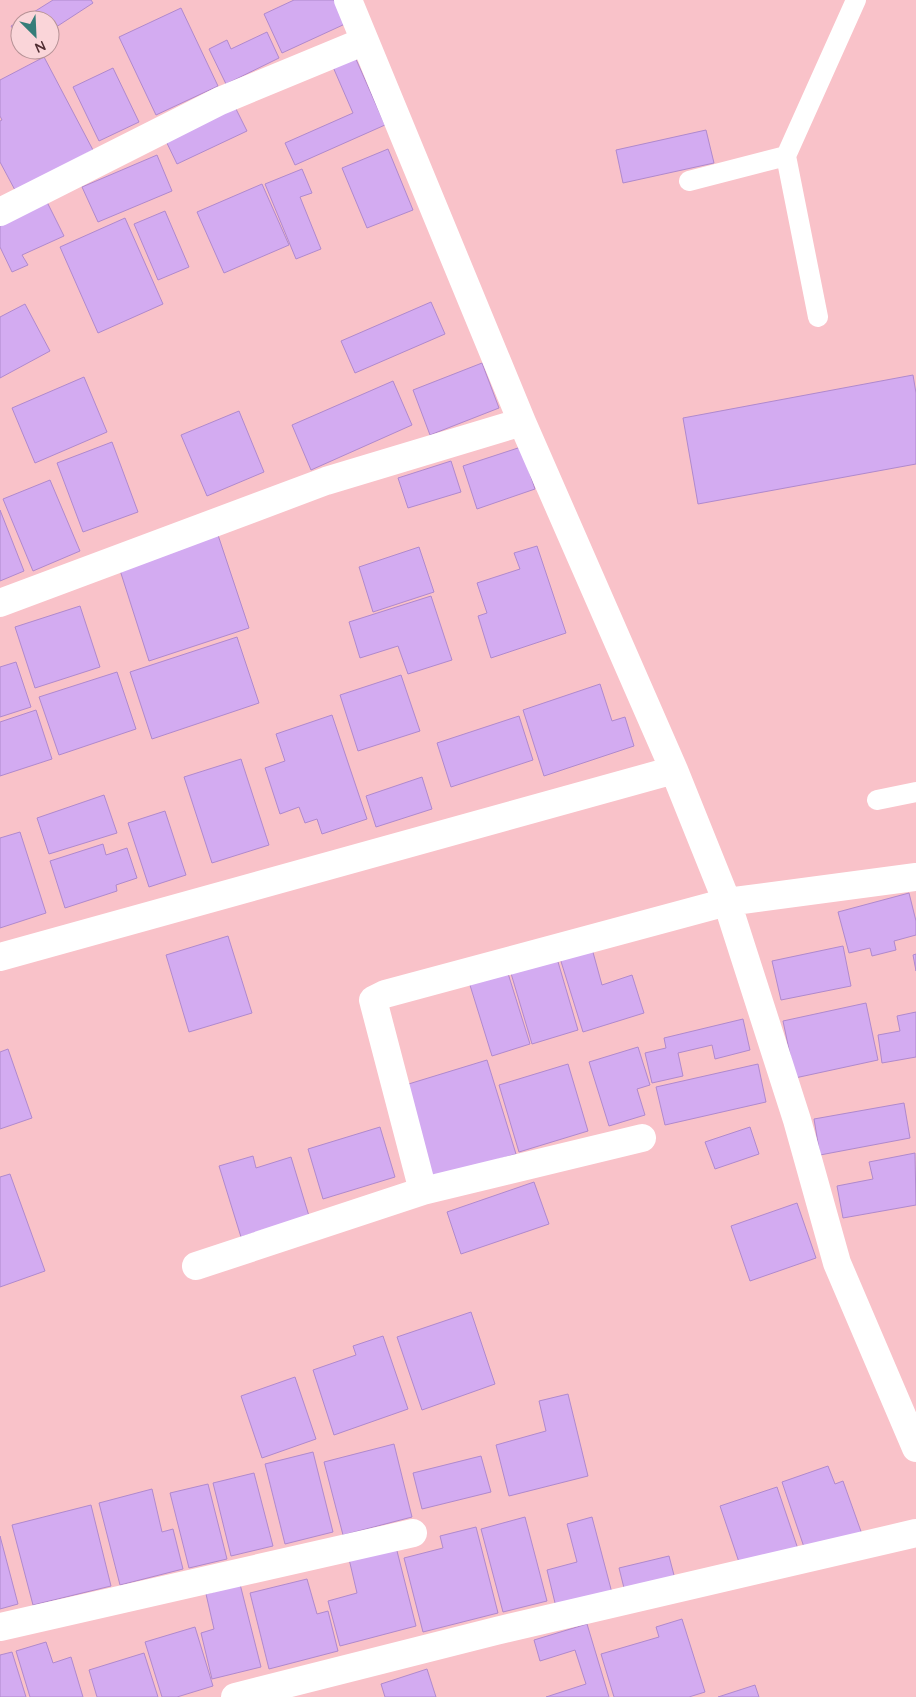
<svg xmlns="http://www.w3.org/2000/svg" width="916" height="1697" font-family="Quicksand,sans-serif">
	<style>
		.building { fill: #d3abf1; stroke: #b089cd }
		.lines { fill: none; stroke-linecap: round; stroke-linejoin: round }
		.lane { stroke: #fff; stroke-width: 20 }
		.street { stroke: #fff; stroke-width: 28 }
	</style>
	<rect width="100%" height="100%" fill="#f9c2c9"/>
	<path class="building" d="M 53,0 L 91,0 L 93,3 L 50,31 L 50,20 L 21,20 Z
		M 294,0 L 334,0 L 345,24 L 282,53 L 264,14 Z
		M 181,8 L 218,86 L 156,115 L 119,37 Z
		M 20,21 L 20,40 L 11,26 Z
		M 267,32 L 279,58 L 226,84 L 209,49 L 227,40 L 231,49 Z
		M 44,57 L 93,150 L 16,192 L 0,162 L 0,121 L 2,120 L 0,116 L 0,80 Z
		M 355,57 L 385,125 L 295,165 L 285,143 L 353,113 L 333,67 Z
		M 113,68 L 139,122 L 99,141 L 73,87 Z
		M 234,105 L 247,131 L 177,164 L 165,139 Z
		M 706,130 L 714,163 L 623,183 L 616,150 Z
		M 388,149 L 413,210 L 367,228 L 342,168 Z
		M 157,155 L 172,191 L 98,222 L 82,187 Z
		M 302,169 L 312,193 L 300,197 L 321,249 L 296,259 L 265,184 Z
		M 262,184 L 289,245 L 224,273 L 197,212 Z
		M 47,202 L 64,236 L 22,255 L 28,265 L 12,272 L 0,247 L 0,225 Z
		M 165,211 L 189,267 L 158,280 L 134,224 Z
		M 125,218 L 163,304 L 98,333 L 60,247 Z
		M 431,302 L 445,334 L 355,373 L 341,341 Z
		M 25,304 L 50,351 L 0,378 L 0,317 Z
		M 482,363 L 499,408 L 430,435 L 413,390 Z
		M 913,375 L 916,393 L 916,464 L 698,504 L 683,418 Z
		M 84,377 L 107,432 L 35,463 L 12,408 Z
		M 393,381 L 412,425 L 311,470 L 292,425 Z
		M 239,411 L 264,472 L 207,496 L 181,435 Z
		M 112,442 L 138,512 L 83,532 L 57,463 Z
		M 521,447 L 535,489 L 477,509 L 463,466 Z
		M 451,461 L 461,492 L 408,508 L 398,478 Z
		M 50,480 L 80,551 L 33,571 L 3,499 Z
		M 0,510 L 24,571 L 0,581 Z
		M 217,532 L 249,628 L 149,661 L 118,564 Z
		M 537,546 L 566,633 L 491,658 L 478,616 L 487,613 L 477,583 L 520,569 L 514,553 Z
		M 419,547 L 434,592 L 373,612 L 359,567 Z
		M 431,596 L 452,660 L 408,674 L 398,646 L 360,658 L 349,622 Z
		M 80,606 L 100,667 L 35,688 L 15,627 Z
		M 237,637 L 259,703 L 152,739 L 130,672 Z
		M 16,662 L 31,707 L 0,717 L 0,667 Z
		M 117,672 L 136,729 L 59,755 L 39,697 Z
		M 401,675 L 420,731 L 358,751 L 340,695 Z
		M 600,684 L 612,721 L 625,717 L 634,746 L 544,776 L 523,710 Z
		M 36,710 L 52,759 L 0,776 L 0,722 Z
		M 332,715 L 367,819 L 322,834 L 317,819 L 305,823 L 299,807 L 280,814 L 265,768 L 285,761 L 276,734 Z
		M 519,716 L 533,760 L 451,787 L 437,743 Z
		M 241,759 L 269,845 L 212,863 L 184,777 Z
		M 422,777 L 432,809 L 376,827 L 366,796 Z
		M 104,795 L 117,833 L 49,854 L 37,818 Z
		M 165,811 L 186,875 L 149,887 L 128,823 Z
		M 20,832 L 46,913 L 0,928 L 0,838 Z
		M 103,844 L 106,855 L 127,848 L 137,878 L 116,885 L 117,891 L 65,908 L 50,861 Z
		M 909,893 L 916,921 L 916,935 L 894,941 L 896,950 L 872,956 L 870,948 L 849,953 L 838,912 Z
		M 228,936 L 252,1013 L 189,1032 L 166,955 Z
		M 591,945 L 602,985 L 632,975 L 644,1013 L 583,1032 L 559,955 Z
		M 843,946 L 851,986 L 781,1000 L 772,961 Z
		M 916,954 L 916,971 L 913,955 Z
		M 556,955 L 578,1030 L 532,1044 L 510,970 Z
		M 507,970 L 530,1044 L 492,1056 L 469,982 Z
		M 866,1003 L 878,1060 L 795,1078 L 783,1021 Z
		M 916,1012 L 916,1057 L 882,1063 L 878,1035 L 900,1031 L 897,1016 Z
		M 743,1019 L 750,1050 L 715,1059 L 712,1045 L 678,1053 L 683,1076 L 652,1083 L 645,1053 L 666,1048 L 664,1038 Z
		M 638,1047 L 650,1085 L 637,1089 L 645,1115 L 609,1126 L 589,1062 Z
		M 8,1049 L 32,1118 L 0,1129 L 0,1052 Z
		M 487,1060 L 516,1154 L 430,1180 L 402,1086 Z
		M 568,1064 L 588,1131 L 519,1152 L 499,1085 Z
		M 758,1064 L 766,1102 L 665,1125 L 656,1087 Z
		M 904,1103 L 910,1138 L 820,1155 L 814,1119 Z
		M 380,1127 L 395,1177 L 323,1199 L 308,1149 Z
		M 750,1127 L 759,1154 L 715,1169 L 705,1142 Z
		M 915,1153 L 916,1205 L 843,1218 L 837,1186 L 873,1179 L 869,1162 Z
		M 253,1156 L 256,1168 L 291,1157 L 309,1216 L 241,1237 L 219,1166 Z
		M 10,1174 L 45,1271 L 0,1287 L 0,1177 Z
		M 534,1182 L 549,1224 L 461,1254 L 447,1212 Z
		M 797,1203 L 816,1258 L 750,1281 L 731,1226 Z
		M 471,1312 L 495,1384 L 422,1410 L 397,1337 Z
		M 383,1336 L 408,1409 L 334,1435 L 313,1370 L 356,1355 L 353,1346 Z
		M 295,1377 L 316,1439 L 262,1458 L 241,1396 Z
		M 568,1394 L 588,1476 L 509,1496 L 496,1445 L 546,1431 L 539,1401 Z
		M 394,1444 L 412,1517 L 343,1535 L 324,1462 Z
		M 313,1452 L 333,1532 L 285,1544 L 265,1464 Z
		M 481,1456 L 491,1492 L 422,1509 L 413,1473 Z
		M 828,1466 L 835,1484 L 843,1481 L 863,1537 L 807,1556 L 782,1482 Z
		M 254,1473 L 273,1546 L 231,1556 L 213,1483 Z
		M 208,1484 L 227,1559 L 189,1568 L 170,1493 Z
		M 777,1487 L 799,1552 L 742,1571 L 720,1506 Z
		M 152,1489 L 162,1532 L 173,1529 L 183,1569 L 120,1585 L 99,1503 Z
		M 91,1505 L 111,1586 L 33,1605 L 12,1525 Z
		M 525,1517 L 547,1601 L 503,1612 L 481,1529 Z
		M 592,1517 L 612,1593 L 556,1607 L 547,1570 L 577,1562 L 567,1524 Z
		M 476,1527 L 498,1613 L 423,1632 L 404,1558 L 443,1548 L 440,1536 Z
		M 0,1536 L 18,1604 L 0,1609 Z
		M 396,1547 L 416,1626 L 340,1646 L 328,1601 L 357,1593 L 349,1559 Z
		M 669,1556 L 675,1579 L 625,1592 L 619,1568 Z
		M 307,1579 L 317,1614 L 328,1611 L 338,1651 L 269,1669 L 250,1593 Z
		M 240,1584 L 261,1667 L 212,1679 L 201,1633 L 214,1629 L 206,1594 Z
		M 682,1619 L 705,1692 L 689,1697 L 614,1697 L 601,1654 L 659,1637 L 656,1627 Z
		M 587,1624 L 609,1697 L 546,1697 L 586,1684 L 575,1650 L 540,1661 L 534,1640 Z
		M 195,1627 L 213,1686 L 177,1697 L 162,1697 L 145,1642 Z
		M 46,1642 L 53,1663 L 71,1657 L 83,1697 L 30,1697 L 16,1651 Z
		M 12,1652 L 26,1697 L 0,1697 L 0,1655 Z
		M 144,1653 L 158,1697 L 97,1697 L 89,1670 Z
		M 427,1669 L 436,1697 L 385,1697 L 381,1684 Z
		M 755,1685 L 759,1697 L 718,1697 Z"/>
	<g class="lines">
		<path class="lane" d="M 689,181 L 786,156
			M 818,317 L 786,156 L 856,0
			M 877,800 L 916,792"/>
		<path class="street" d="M 348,0 L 522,422 L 674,770 L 727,902 L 797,1120 L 837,1263 L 916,1448
			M 0,212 L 220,101 L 365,41
			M 0,603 L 326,481 L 522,422
			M 0,957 L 674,770
			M 423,1191 L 373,1000 L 385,994 L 727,902 L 916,877
			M 196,1266 L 423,1191 L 642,1138
			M 0,1627 L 413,1533
			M 235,1697 L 496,1631 L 916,1533"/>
	</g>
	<g transform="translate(35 35) rotate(156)"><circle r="24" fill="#fad5d9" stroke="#b69296"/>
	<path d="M0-4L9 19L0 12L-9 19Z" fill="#357d79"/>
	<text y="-8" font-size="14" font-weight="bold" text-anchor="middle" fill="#502d32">N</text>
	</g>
</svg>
